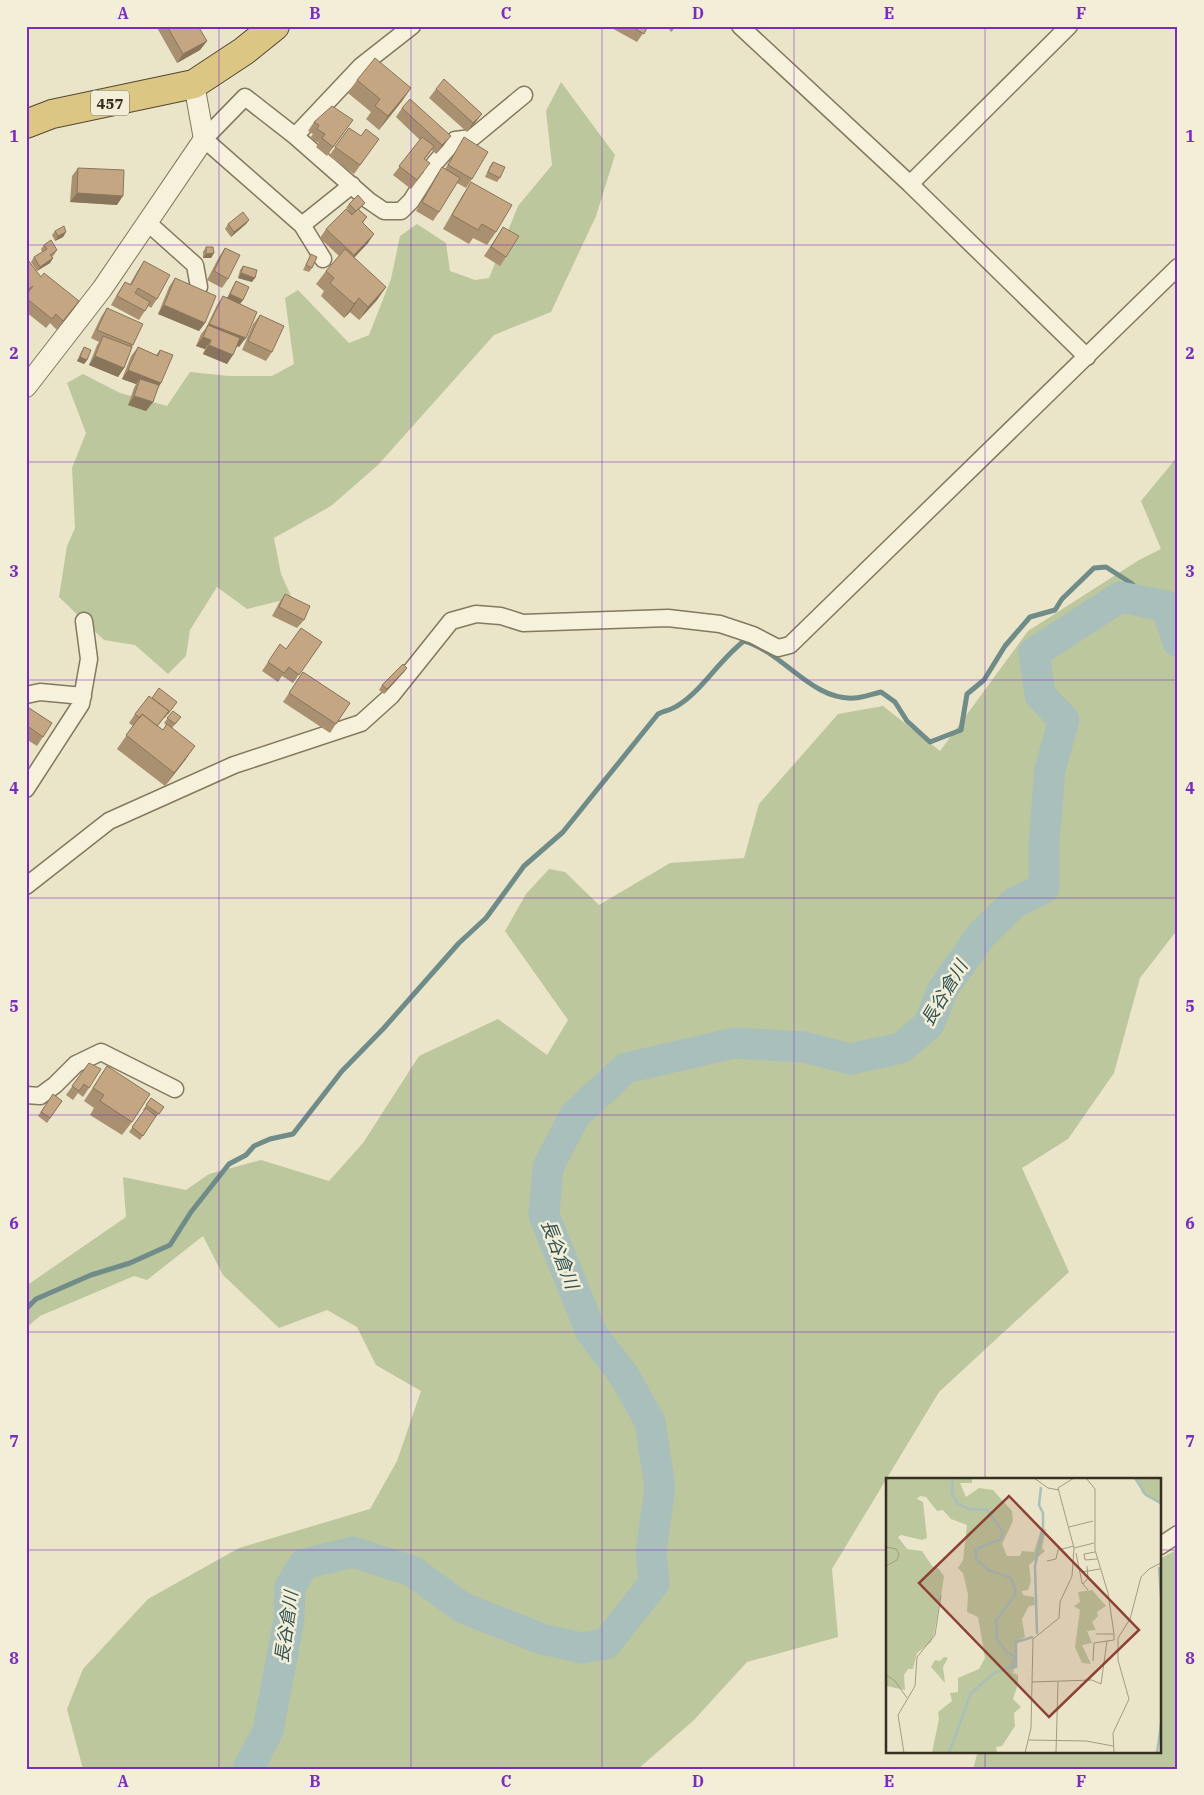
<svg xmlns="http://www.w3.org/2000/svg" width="1204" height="1795" font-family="'IBM Plex Serif','Noto Sans JP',serif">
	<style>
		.green { fill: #bcc79d }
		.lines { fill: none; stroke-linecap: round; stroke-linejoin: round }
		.stream { stroke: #708c89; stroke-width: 5 }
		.river { stroke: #a9bfbb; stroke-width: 31 }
		.minor-casing { stroke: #84785f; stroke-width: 19 }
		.tertiary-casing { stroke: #84785f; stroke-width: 22 }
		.trunk-casing { stroke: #534633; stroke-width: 30 }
		.minor { stroke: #f6f1db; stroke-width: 16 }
		.tertiary { stroke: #f6f1db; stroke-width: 20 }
		.trunk { stroke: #dcc683; stroke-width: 28 }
		.wall { fill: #a99070 }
		.shaded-wall { fill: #89755b }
		.building { fill: #c4a782; stroke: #89755b }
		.grid { fill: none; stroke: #7b2cbf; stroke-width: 1; stroke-opacity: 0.55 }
		.labels { text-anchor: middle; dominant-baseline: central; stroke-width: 5; stroke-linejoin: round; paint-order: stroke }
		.shield { fill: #f2eed7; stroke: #6e6858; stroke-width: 1 }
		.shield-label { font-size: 15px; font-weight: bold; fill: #362e21 }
		.water-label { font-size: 18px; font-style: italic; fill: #325254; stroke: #f2eed7 }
		.inset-river { fill: none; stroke: #a9bfbb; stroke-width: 2.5 }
		.inset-road { fill: none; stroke: #a29c85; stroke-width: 1 }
		.view { fill: #8d4135; fill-opacity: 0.15; stroke: #8d4135; stroke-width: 2.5 }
		.inset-edge { fill: none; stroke: #362e21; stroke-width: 2.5 }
		.neatline { fill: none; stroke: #7b2cbf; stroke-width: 2 }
		.grid-label { font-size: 16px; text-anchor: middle; font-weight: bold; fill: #7b2cbf }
	</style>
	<rect width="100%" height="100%" fill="#eae5c8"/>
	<path class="green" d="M 561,82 L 615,155 L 596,216 L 551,312 L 494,335 L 378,465 L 331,506 L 274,538 L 281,574 L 292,598 L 247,609 L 217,587 L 190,630 L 186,656 L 168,674 L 135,645 L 104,640 L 59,597 L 67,546 L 75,528 L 72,468 L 86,433 L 67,383 L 83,374 L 120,393 L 167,406 L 190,372 L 229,376 L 272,376 L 294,364 L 285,298 L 298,290 L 349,343 L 369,335 L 391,279 L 400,236 L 417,224 L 446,243 L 450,271 L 475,280 L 489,278 L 518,206 L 552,165 L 546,111 Z
		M 1178,456 L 1178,929 L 1140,978 L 1114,1073 L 1068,1139 L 1022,1168 L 1069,1272 L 939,1392 L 832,1569 L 838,1637 L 747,1662 L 694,1720 L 638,1769 L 83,1769 L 67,1709 L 83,1669 L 148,1599 L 239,1548 L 370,1509 L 397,1461 L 421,1391 L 376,1365 L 357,1327 L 327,1310 L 279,1328 L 223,1275 L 203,1236 L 147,1280 L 134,1276 L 40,1316 L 26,1328 L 26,1286 L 126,1217 L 123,1177 L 186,1190 L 209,1174 L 261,1160 L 329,1181 L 363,1143 L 419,1056 L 498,1019 L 547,1055 L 568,1020 L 505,931 L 526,894 L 549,869 L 565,872 L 599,905 L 670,863 L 744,858 L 759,804 L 838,714 L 883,706 L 940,751 L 1028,631 L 1139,560 L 1161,549 L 1141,501 Z
		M 1178,1549 L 1178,1769 L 973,1769 L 978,1751 L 1160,1751 L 1160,1559 Z"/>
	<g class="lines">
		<path class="stream" d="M 26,1309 L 36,1299 L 91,1275 L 130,1263 L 170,1245 L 191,1212 L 229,1164 L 246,1155 L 254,1146 L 270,1139 L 293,1134 L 342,1071 L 383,1029 L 459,943 L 486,918 L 524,866 L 563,832 L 658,714 C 664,711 671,710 677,706 C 701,692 719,660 744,641 C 783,652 812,701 854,698 C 863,698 872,694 881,692 L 895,702 L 907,721 L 930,742 L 961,730 L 967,694 L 984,680 L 1005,646 L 1030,617 L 1055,610 L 1062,599 L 1094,568 L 1106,567 L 1131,583 L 1154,604"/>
		<path class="river" d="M 248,1769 L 268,1731 L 289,1619 L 290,1587 L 304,1564 L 353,1552 L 412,1571 L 463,1608 L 542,1639 L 582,1648 L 606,1644 L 654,1583 L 651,1551 L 660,1488 L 650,1422 L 625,1377 L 591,1332 L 544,1215 L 548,1167 L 575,1115 L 626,1068 L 734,1043 L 804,1047 L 850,1059 L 901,1048 L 929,1024 L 943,989 L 982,934 L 1014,903 L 1044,888 L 1044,843 L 1050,769 L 1064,720 L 1040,695 L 1034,653 L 1120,597 L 1166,606 L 1178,642"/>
		<defs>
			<path id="minor" d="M 740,26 L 910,184 L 1087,357
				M 295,136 L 361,66 L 412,26
				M 910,184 L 1069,26
				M 148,223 L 195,265 L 199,287
				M 302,225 L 352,185
				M 323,259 L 302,225 L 204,139 L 245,97 L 295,136 L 368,200 L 384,211 L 401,211 L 411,201 L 435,163 L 455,140 L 472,138 L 524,95
				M 26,695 L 40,692 L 83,696
				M 26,789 L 81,704 L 89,659 L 84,621
				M 26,886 L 109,821 L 234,765 L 361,723 L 391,696 L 451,621 L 476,614 L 501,616 L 523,623 L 668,618 L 720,624 L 753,635 L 778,648 L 790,645 L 1178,267
				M 26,1095 L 40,1096 L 55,1085 L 76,1064 L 101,1052 L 175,1089
				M 1160,1546 L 1178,1534"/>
			<path id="tertiary" d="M 26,387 L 102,289 L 204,139 L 194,84"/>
			<path id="trunk" d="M 26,124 L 52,114 L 194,84 L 244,51 L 275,26"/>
		</defs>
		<use href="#minor" class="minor-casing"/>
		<use href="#tertiary" class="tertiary-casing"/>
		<use href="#trunk" class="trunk-casing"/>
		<use href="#minor" class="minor"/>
		<use href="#tertiary" class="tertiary"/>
		<use href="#trunk" class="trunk"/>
	</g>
	<path class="wall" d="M 156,26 L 198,26 L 207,41 L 200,50 L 177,63 Z
		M 391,26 L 398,26 L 394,30 Z
		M 608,26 L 648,26 L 637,42 Z
		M 667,26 L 677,26 L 671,32 Z
		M 357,80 L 411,88 L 402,101 L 379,130 L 366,119 L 371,112 L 348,93 Z
		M 436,89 L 475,123 L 467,132 L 429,98 Z
		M 402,108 L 444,145 L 436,154 L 432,150 L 425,159 L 424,172 L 411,189 L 393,175 L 420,140 L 396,117 Z
		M 353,120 L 327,156 L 316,147 L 319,143 L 310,138 L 313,134 L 308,131 L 314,122 Z
		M 349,128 L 361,136 L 379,139 L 354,174 L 329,156 Z
		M 464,137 L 472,179 L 466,188 L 457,183 L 439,212 L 433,221 L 416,211 L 436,176 L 442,167 L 445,169 Z
		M 493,162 L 500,178 L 497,182 L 485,177 L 490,166 Z
		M 78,168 L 117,205 L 70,202 L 72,176 Z
		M 471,182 L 496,232 L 487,245 L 473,238 L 469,244 L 443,229 L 462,196 Z
		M 365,203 L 359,210 L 367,217 L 363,223 L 368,243 L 354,258 L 386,287 L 377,300 L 359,320 L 350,312 L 344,318 L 321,296 L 324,291 L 316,284 L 326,271 L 339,256 L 320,238 L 326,229 L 348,210 L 346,208 L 349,204 Z
		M 249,220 L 246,224 L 231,237 L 225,229 L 228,224 Z
		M 503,227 L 506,257 L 500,266 L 484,256 Z
		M 55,231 L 66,232 L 63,237 L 55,241 L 52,235 Z
		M 44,245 L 57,250 L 54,255 L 52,257 L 53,258 L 50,263 L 37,271 L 31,262 L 34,257 L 42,252 L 41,249 Z
		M 206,247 L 214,253 L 211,258 L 203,258 L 203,252 Z
		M 225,248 L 228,279 L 222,288 L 207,280 L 219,257 Z
		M 311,254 L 312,268 L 309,272 L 303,270 Z
		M 144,261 L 157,299 L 151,308 L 148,306 L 139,320 L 111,305 L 119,291 L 125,282 L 130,284 L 138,270 Z
		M 26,262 L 41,277 L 79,301 L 57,330 L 50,323 L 46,328 L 26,312 Z
		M 243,266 L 252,282 L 238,278 L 240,270 Z
		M 175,278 L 205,323 L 199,331 L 158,314 L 169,287 Z
		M 236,281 L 243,300 L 240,304 L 239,347 L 237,346 L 227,364 L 203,354 L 205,349 L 196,346 L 201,334 L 206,328 L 217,305 L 223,296 L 227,298 L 233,286 Z
		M 107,308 L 133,345 L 124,368 L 118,377 L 89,365 L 97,345 L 99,342 L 91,338 L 101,317 Z
		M 260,315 L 272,352 L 266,361 L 242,350 L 253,324 Z
		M 84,347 L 87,360 L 84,364 L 77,361 L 81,352 Z
		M 138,347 L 156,355 L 160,350 L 161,383 L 157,390 L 153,402 L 146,411 L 128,405 L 134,388 L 136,384 L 122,379 L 131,356 Z
		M 285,594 L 304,620 L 297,628 L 272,616 L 279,603 Z
		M 322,642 L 293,683 L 282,676 L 278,682 L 262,671 L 280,644 L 286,649 Z
		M 407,668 L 404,672 L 384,694 L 379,690 L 382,685 Z
		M 303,672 L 350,703 L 330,733 L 283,702 Z
		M 152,698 L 177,702 L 165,718 L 164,718 L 158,726 L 163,730 L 166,725 L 164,723 L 173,711 L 178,721 L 172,728 L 186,759 L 165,786 L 117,749 L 133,726 L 129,723 L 135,714 Z
		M 26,706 L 52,723 L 37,746 L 26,739 Z
		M 89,1063 L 89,1088 L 83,1097 L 78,1093 L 73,1100 L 66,1095 Z
		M 107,1066 L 132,1122 L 122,1135 L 90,1115 L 94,1108 L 84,1101 Z
		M 53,1094 L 62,1101 L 47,1123 L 38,1116 Z
		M 151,1098 L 164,1107 L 155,1118 L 140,1140 L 129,1132 L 144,1111 L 143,1110 Z"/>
	<path class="shaded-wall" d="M 207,41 L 200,50 L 177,63 L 183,54 Z
		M 411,88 L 402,101 L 379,130 L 388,116 Z
		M 482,114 L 475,123 L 467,132 L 473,123 Z
		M 451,136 L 444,145 L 436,154 L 442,145 Z
		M 77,193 L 123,196 L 117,205 L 70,202 Z
		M 249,220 L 246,224 L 231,237 L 234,232 Z
		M 66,232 L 63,237 L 55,241 L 58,236 Z
		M 374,234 L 368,243 L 348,264 L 354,255 Z
		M 214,253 L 211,258 L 203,258 L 206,254 Z
		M 53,258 L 50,263 L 37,271 L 40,267 Z
		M 241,273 L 255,278 L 252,282 L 238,278 Z
		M 386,287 L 377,300 L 359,320 L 368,307 Z
		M 230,294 L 243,300 L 240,304 L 227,298 Z
		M 359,298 L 350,312 L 344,318 L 354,304 Z
		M 79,301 L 73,310 L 57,330 L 63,321 Z
		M 164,305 L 205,323 L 199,331 L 158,314 Z
		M 209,324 L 246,338 L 239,347 L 204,333 Z
		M 203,337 L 211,340 L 205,349 L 196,346 Z
		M 209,345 L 233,355 L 227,364 L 203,354 Z
		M 95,356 L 124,368 L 118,377 L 89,365 Z
		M 80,357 L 87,360 L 84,364 L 77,361 Z
		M 128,370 L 161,383 L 155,392 L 140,379 L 136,384 L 122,379 Z
		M 134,396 L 153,402 L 146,411 L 128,405 Z
		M 407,668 L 404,672 L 384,694 L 387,689 Z
		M 195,746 L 186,759 L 165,786 L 174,773 Z"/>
	<path class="building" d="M 167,26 L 198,26 L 207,41 L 183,54 Z
		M 631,26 L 648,26 L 644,34 Z
		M 375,58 L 411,88 L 388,116 L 375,106 L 380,99 L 357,80 Z
		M 444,79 L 482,114 L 473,123 L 436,89 Z
		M 410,99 L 451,136 L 442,145 L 402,108 Z
		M 332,106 L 353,120 L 333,147 L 322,138 L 325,134 L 317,129 L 319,125 L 314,122 Z
		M 349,128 L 361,136 L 366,129 L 379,139 L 360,165 L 335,147 Z
		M 422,137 L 434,146 L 424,159 L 430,163 L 417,180 L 399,166 Z
		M 464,137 L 488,152 L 472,179 L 448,165 Z
		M 493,162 L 505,167 L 500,178 L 488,172 Z
		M 442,167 L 460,178 L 439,212 L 422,202 Z
		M 78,168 L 124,170 L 123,196 L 77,193 Z
		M 471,182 L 512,205 L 496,232 L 482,224 L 478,230 L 452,215 Z
		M 358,195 L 365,203 L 356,211 L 349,204 Z
		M 346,209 L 352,215 L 358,209 L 367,217 L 362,222 L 374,234 L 354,255 L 326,229 Z
		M 243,212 L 249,220 L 234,232 L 228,224 Z
		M 64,226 L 66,232 L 58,236 L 55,231 Z
		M 503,227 L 519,236 L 506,257 L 491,247 Z
		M 51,240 L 57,250 L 50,255 L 53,258 L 40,267 L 34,257 L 47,249 L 44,245 Z
		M 206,247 L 213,247 L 214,253 L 206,254 Z
		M 225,248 L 240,255 L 228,279 L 214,271 Z
		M 345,249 L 386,287 L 368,307 L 359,298 L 354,304 L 330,283 L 334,278 L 326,271 Z
		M 311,254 L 317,257 L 312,268 L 306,265 Z
		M 28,260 L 41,277 L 44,273 L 79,301 L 63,321 L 56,314 L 52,319 L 26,298 L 26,295 L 33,286 L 26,291 L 26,262 Z
		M 144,261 L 170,275 L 157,299 L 138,288 L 135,293 L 150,302 L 145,311 L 117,296 L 125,282 L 131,285 Z
		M 243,266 L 257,270 L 255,278 L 241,273 Z
		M 175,278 L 216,296 L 205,323 L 164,305 Z
		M 236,281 L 249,287 L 243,300 L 230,294 Z
		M 223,296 L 257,312 L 246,338 L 209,324 Z
		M 107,308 L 143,324 L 133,345 L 97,330 Z
		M 260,315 L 284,326 L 272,352 L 248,341 Z
		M 208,325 L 240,338 L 233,355 L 209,345 L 211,340 L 203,337 Z
		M 103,336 L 132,347 L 124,368 L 95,356 Z
		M 84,347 L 91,350 L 87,360 L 80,357 Z
		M 138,347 L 158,356 L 160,350 L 173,355 L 161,383 L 128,370 Z
		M 140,379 L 159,385 L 153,402 L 134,396 Z
		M 285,594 L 310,606 L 304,620 L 279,607 Z
		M 301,628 L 322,642 L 299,675 L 289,667 L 284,673 L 268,662 L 280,644 L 286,649 Z
		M 403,664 L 407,668 L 387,689 L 382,685 Z
		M 303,672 L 350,703 L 336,724 L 289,693 Z
		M 159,688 L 177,702 L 168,714 L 167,713 L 169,711 L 152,698 Z
		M 149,696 L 169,711 L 157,726 L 142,714 L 140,718 L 135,714 Z
		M 26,706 L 52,723 L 43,737 L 26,725 Z
		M 173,711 L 181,717 L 175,724 L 167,718 Z
		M 142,714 L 163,730 L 167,724 L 195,746 L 174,773 L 126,735 Z
		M 89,1063 L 101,1069 L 89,1088 L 84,1084 L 79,1091 L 72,1086 Z
		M 107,1066 L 150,1094 L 132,1122 L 100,1101 L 104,1095 L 93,1088 Z
		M 53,1094 L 62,1101 L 50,1118 L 41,1112 Z
		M 151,1098 L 164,1107 L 159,1114 L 146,1105 Z
		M 146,1108 L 156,1116 L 143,1136 L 132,1127 Z"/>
	<path class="grid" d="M 219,26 L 219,1769M 411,26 L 411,1769M 602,26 L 602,1769M 794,26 L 794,1769M 985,26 L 985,1479M 26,245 L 1178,245M 26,462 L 1178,462M 26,680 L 1178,680M 26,898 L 1178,898M 26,1115 L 1178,1115M 26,1332 L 1178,1332M 26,1550 L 888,1550M 1160,1550 L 1178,1550M 985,1751 L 985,1769"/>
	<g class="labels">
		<rect class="shield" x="91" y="90.5" width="38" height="25" rx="4"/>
		<g class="shield-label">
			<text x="110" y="103">457</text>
		</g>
		<g class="water-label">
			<text transform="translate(944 993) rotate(-59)">長谷倉川</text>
			<text transform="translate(560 1254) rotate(69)">長谷倉川</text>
			<text transform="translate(286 1627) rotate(-82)">長谷倉川</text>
		</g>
	</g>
	<g transform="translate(886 1478)">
		<rect width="275" height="275" fill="#eae5c8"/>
		<path d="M 0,0 L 86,0 L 86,5 L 74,5 L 80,19 L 93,10 L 107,12 L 126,33 L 127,43 L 116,66 L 121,78 L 134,78 L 136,73 L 148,74 L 155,52 L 160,51 L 156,70 L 159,73 L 143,87 L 145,103 L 142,112 L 136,113 L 137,117 L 148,119 L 149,127 L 143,128 L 136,141 L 139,159 L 129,164 L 131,179 L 127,195 L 132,197 L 132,206 L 127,221 L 135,229 L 128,235 L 129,248 L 116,268 L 110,269 L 111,275 L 46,275 L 53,241 L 52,234 L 66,223 L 64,215 L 72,214 L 72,200 L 93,191 L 99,180 L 92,139 L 81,134 L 82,116 L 77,95 L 72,90 L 77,82 L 81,47 L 65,41 L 57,32 L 51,33 L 40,19 L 34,18 L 31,21 L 37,24 L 41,60 L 36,62 L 15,57 L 12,59 L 21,71 L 36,73 L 46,88 L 52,90 L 58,98 L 56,112 L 48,156 L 45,164 L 31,175 L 27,191 L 22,191 L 18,197 L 19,212 L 0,208 ZM 247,0 L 275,0 L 275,27 L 256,15 L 254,6 ZM 206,112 L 220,128 L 211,134 L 212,138 L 206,144 L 210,152 L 201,153 L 206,165 L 196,167 L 205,186 L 196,185 L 189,169 L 194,132 L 188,128 L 194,124 L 192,114 ZM 58,179 L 62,180 L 57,189 L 59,205 L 45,189 L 49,182 L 54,183 Z" fill="#bcc79d"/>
		<path class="inset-river" d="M 249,0 L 260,17 L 275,25M 273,89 L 275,119M 151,156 L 149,88 L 157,50 L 157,35 L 153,27 L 155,9M 123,190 L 130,189 L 130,164 L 147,159M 63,275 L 85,215 L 108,195 L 126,188 L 129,178 L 121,175 L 111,161 L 110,143 L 129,117 L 129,110 L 125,100 L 102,92 L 90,81 L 90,71 L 115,61 L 117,54 L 101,32 L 82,31 L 71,25 L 66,15 L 67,0M 271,275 L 275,246"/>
		<path class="inset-road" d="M 148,0 L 162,10 L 173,12M 200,0 L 209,11 L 209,72 L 222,115 L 228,156 L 228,162 L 208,165 L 207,183M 183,49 L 207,43M 0,69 L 10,71 L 13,76 L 11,82 L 0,88M 188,70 L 208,65M 209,74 L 198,76 L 199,82 L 211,81M 190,75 L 196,105 L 202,112M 161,83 L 170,81 L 172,72 L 188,68M 195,91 L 196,94 L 214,91M 197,106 L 202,100 L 201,88M 210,156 L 228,156M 0,197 L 9,203 L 21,220M 146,204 L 206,202 L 215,206 L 221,163M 143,262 L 200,263 L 227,268M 18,275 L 12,237 L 29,208 L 31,179 L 49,157 L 55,117M 139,275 L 145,250 L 147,161 L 173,140 L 174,124 L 186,98 L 188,70 L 172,10 L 188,0M 170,275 L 172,204M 228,275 L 227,255 L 243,221 L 232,182 L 232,160 L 244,141 L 255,99 L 263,91 L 275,85"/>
		<path class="view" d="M 123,18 L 253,152 L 163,239 L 33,105 Z"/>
		<rect width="275" height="275" class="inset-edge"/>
	</g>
	<rect width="1204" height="1795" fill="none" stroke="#f2eed7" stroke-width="55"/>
	<rect x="28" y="28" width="1148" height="1740" class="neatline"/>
	<g class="grid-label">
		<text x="123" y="19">A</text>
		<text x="315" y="19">B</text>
		<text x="506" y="19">C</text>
		<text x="698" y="19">D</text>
		<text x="889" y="19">E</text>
		<text x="1081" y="19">F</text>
		<text x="14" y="142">1</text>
		<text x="1190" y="142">1</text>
		<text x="14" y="359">2</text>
		<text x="1190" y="359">2</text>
		<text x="14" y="577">3</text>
		<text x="1190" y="577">3</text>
		<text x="14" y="794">4</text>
		<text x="1190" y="794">4</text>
		<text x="14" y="1012">5</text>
		<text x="1190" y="1012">5</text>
		<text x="14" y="1229">6</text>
		<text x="1190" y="1229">6</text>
		<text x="14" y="1447">7</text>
		<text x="1190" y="1447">7</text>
		<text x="14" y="1664">8</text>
		<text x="1190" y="1664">8</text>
		<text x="123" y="1787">A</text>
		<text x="315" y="1787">B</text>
		<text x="506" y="1787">C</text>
		<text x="698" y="1787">D</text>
		<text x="889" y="1787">E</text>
		<text x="1081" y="1787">F</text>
	</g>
</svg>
